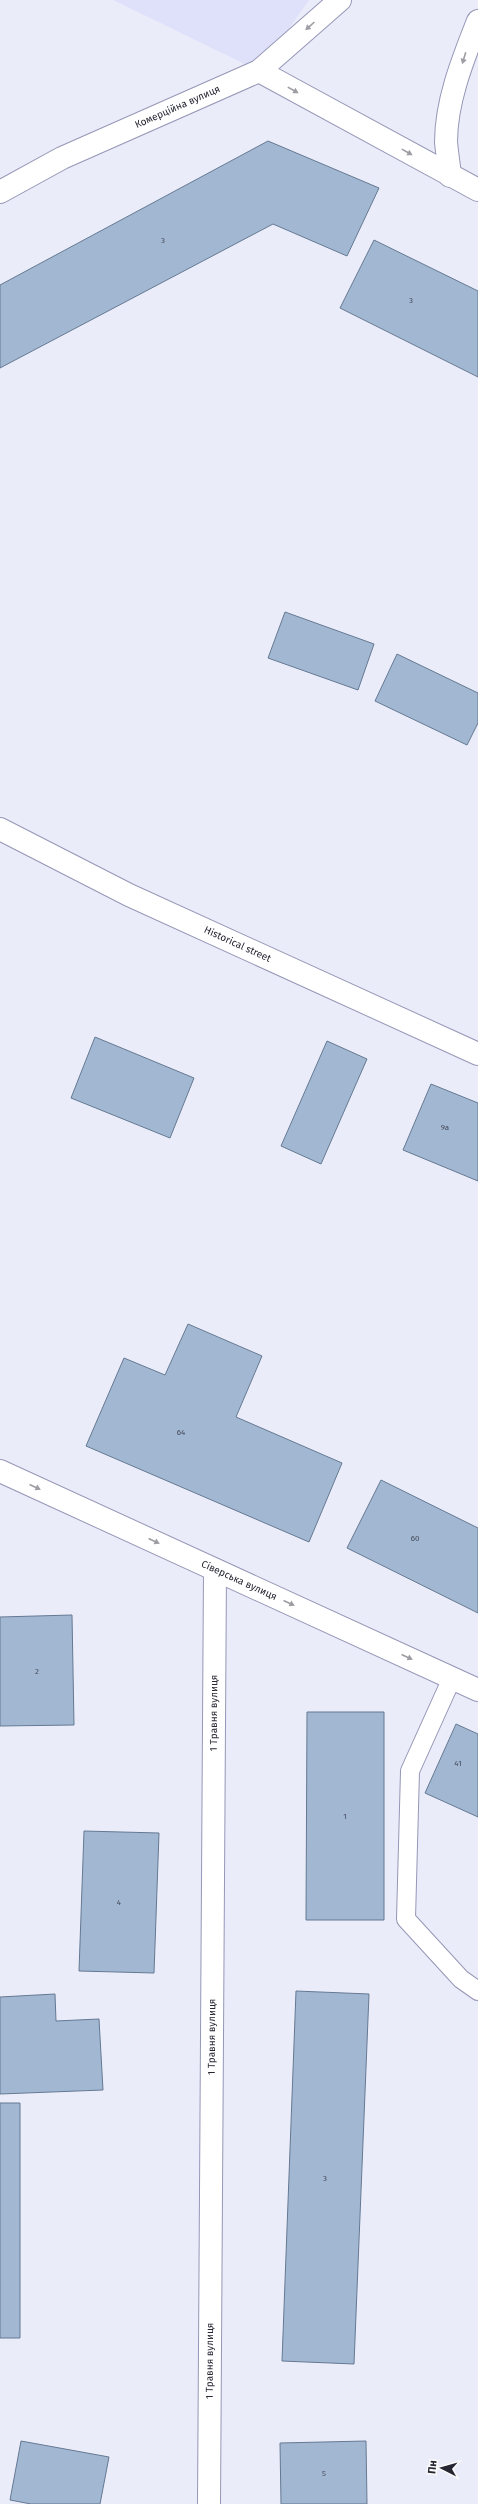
<svg xmlns="http://www.w3.org/2000/svg" width="478" height="2504" font-family="'Fira Sans',sans-serif">
	<style>
		.built { fill: #dfe1fa }
		.building { fill: #a2b8d2; stroke: #657992 }
		.lines { fill: none; stroke-linecap: round; stroke-linejoin: round }
		.service-casing { stroke: #9597b6; stroke-width: 20 }
		.minor-casing { stroke: #9597b6; stroke-width: 24 }
		.tertiary-casing { stroke: #9597b6; stroke-width: 24 }
		.service { stroke: #fff; stroke-width: 18 }
		.minor { stroke: #fff; stroke-width: 22 }
		.tertiary { stroke: #fff; stroke-width: 22 }
		.oneway { fill: #9d9da3 }
		.labels { text-anchor: middle; dominant-baseline: central; stroke-width: 3; stroke-linejoin: round; paint-order: stroke }
		.number-label { font-size: 8px; fill: #454a5b }
		.street-label { font-size: 10px; fill: #262633; stroke: #fbfbfb }
	</style>
	<rect width="100%" height="100%" fill="#ebecfa"/>
	<path class="built" d="M 113,0 L 309,0 L 259,71 Z"/>
	<path class="building" d="M 268,141 L 379,188 L 347,256 L 273,224 L 0,368 L 0,285 Z
		M 374,240 L 478,291 L 478,377 L 340,308 Z
		M 285,612 L 374,644 L 358,690 L 268,658 Z
		M 397,654 L 478,693 L 478,723 L 467,745 L 375,701 Z
		M 95,1037 L 194,1078 L 170,1138 L 71,1098 Z
		M 327,1041 L 367,1059 L 321,1164 L 281,1146 Z
		M 431,1084 L 478,1103 L 478,1181 L 403,1150 Z
		M 188,1324 L 262,1356 L 236,1417 L 342,1463 L 309,1542 L 86,1446 L 124,1358 L 165,1375 Z
		M 381,1480 L 478,1528 L 478,1613 L 347,1548 Z
		M 72,1615 L 74,1725 L 0,1726 L 0,1617 Z
		M 307,1712 L 384,1712 L 384,1920 L 306,1920 Z
		M 456,1724 L 478,1734 L 478,1817 L 425,1793 Z
		M 84,1831 L 159,1833 L 154,1973 L 79,1971 Z
		M 296,1991 L 369,1994 L 354,2364 L 282,2361 Z
		M 55,1994 L 56,2021 L 99,2019 L 103,2090 L 0,2094 L 0,1997 Z
		M 0,2103 L 20,2103 L 20,2338 L 0,2338 Z
		M 21,2441 L 109,2457 L 100,2504 L 31,2504 L 10,2500 Z
		M 366,2441 L 367,2504 L 281,2504 L 280,2443 Z"/>
	<g class="lines">
		<defs>
			<path id="service" d="M 452,1678 L 410,1771 L 406,1919 L 461,1979 L 478,1991"/>
			<g id="minor">
				<path id="s1" d="M 0,829 L 129,895 L 478,1054"/>
				<path id="s2" d="M 209,2504 L 215,1570"/>
			</g>
			<g id="tertiary">
				<path d="M 259,71 L 478,190"/>
				<path d="M 450,176 C 449,165 447,153 446,142 C 446,101 463,59 478,21"/>
				<path id="s3" d="M 0,192 L 62,158 L 259,71 L 340,0"/>
				<path id="s4" d="M 0,1471 L 478,1690"/>
			</g>
		</defs>
		<use href="#service" class="service-casing"/>
		<use href="#minor" class="minor-casing"/>
		<use href="#tertiary" class="tertiary-casing"/>
		<use href="#service" class="service"/>
		<use href="#minor" class="minor"/>
		<use href="#tertiary" class="tertiary"/>
	</g>
	<defs><path id="oneway-solid" d="M-6-.8H1V-3.2L6.5 0L1 3.2V.8H-6Z"/></defs>
	<g class="oneway">
		<use href="#oneway-solid" transform="translate(310 26) rotate(138)"/>
		<use href="#oneway-solid" transform="translate(464 58) rotate(107)"/>
		<use href="#oneway-solid" transform="translate(293 90) rotate(29)"/>
		<use href="#oneway-solid" transform="translate(407 152) rotate(29)"/>
		<use href="#oneway-solid" transform="translate(35 1487) rotate(25)"/>
		<use href="#oneway-solid" transform="translate(154 1541) rotate(25)"/>
		<use href="#oneway-solid" transform="translate(289 1603) rotate(25)"/>
		<use href="#oneway-solid" transform="translate(407 1657) rotate(25)"/>
	</g>
	<g class="labels">
		<g class="number-label">
			<text x="163" y="240">3</text>
			<text x="411" y="300">3</text>
			<text x="445" y="1127">9а</text>
			<text x="181" y="1432">64</text>
			<text x="415" y="1538">60</text>
			<text x="37" y="1671">2</text>
			<text x="458" y="1763">41</text>
			<text x="345" y="1816">1</text>
			<text x="119" y="1902">4</text>
			<text x="325" y="2178">3</text>
			<text x="324" y="2473">5</text>
		</g>
		<g class="street-label">
			<text stroke="none"><textPath href="#s3" startOffset="197">Комерційна вулиця</textPath></text>
			<text stroke="none"><textPath href="#s1" startOffset="264">Historical street</textPath></text>
			<text stroke="none"><textPath href="#s4" startOffset="263">Сіверська вулиця</textPath></text>
			<text stroke="none"><textPath href="#s2" startOffset="791">1 Травня вулиця</textPath></text>
			<text stroke="none"><textPath href="#s2" startOffset="467">1 Травня вулиця</textPath></text>
			<text stroke="none"><textPath href="#s2" startOffset="143">1 Травня вулиця</textPath></text>
		</g>
	</g>
	<g transform="translate(442 2468) rotate(276)" stroke="#fbfbfb" stroke-width="3" paint-order="stroke">
	<path d="M0-3L7 15L0 10L-7 15Z" fill="#262633"/>
	<text y="-6" font-size="11" font-weight="bold" text-anchor="middle" fill="#262633">Пн</text>
	</g>
</svg>
